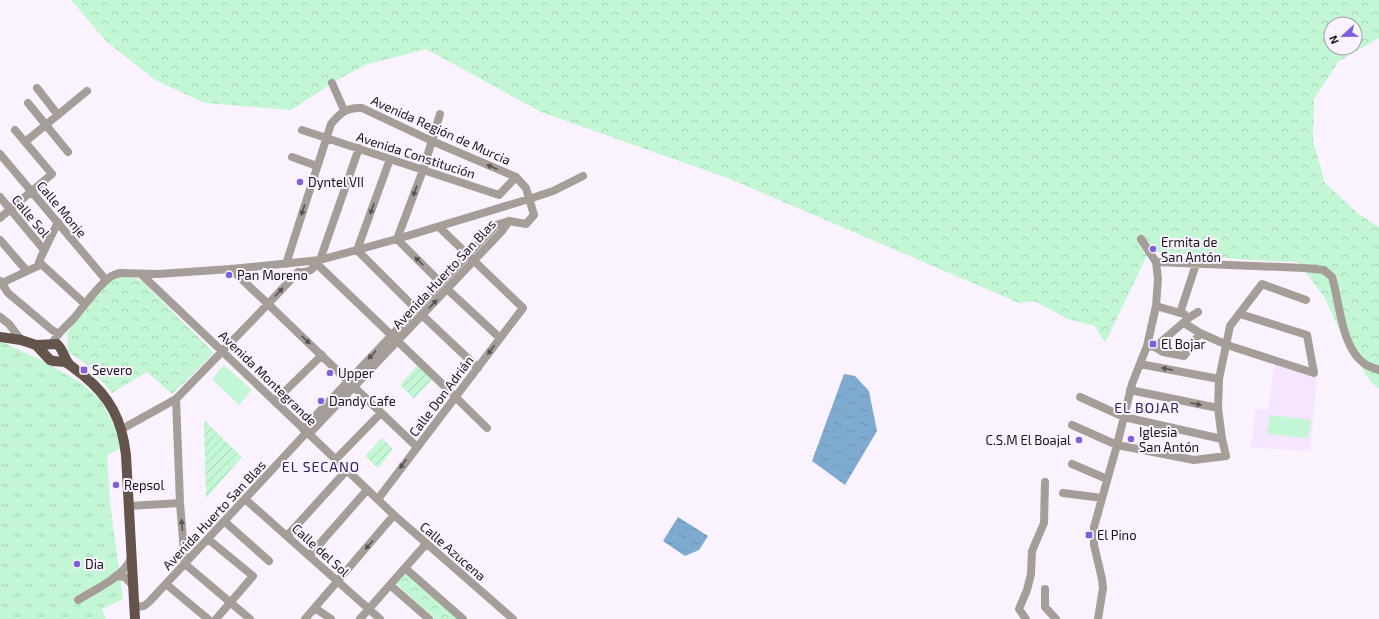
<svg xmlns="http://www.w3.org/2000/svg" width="1379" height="619" font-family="'Exo 2',sans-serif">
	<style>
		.built { fill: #f6e5ff }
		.grass { fill: url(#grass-tufts) }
		.forest { fill: url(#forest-crowns); fill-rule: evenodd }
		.garden { fill: url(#garden-furrows) }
		.pitch { fill: #c3f6d5 }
		.water { fill: url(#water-ripples) }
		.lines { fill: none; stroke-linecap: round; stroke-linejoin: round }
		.minor { stroke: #a59d97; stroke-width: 8 }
		.major { stroke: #63554b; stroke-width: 10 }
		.oneway { fill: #585253 }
		.poi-dot { fill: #7f60db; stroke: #faf2fe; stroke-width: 1.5 }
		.labels { text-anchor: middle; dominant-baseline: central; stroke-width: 4; stroke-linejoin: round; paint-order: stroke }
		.street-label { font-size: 13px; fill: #19151b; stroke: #faf2fe }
		.poi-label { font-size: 13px; fill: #19151b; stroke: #faf2fe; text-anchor: start }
		.neighbourhood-label { font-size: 14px; letter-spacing: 1px; fill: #2f205a; stroke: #faf2fe }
	</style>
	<defs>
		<pattern id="grass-tufts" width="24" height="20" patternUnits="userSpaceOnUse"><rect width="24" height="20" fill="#c3f6d5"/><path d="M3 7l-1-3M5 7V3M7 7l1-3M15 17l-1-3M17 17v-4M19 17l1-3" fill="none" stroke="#a7d2b6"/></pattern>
		<pattern id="forest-crowns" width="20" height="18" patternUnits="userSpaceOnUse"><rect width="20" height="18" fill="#c3f6d5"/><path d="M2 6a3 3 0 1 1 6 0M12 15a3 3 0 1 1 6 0" fill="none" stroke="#a7d2b6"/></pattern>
		<pattern id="garden-furrows" width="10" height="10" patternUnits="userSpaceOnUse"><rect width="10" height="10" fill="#c3f6d5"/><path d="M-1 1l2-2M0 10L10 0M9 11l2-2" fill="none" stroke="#a7d2b6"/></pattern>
		<pattern id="water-ripples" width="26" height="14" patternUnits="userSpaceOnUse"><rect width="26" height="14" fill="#7eaad0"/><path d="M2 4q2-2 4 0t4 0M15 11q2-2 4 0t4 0" fill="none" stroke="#6c91b2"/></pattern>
	</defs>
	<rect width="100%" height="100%" fill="#faf2fe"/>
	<path class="built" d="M 1274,364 L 1317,377 L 1310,451 L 1251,448 L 1255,409 L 1268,410 Z"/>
	<path class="grass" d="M 0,341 L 45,362 L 83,384 L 101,401 L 114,425 L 121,448 L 107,455 L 110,503 L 123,599 L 102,609 L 106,619 L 0,619 Z"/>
	<path class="forest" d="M 71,0 L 1379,0 L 1379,38 L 1339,61 L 1314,99 L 1313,141 L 1325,183 L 1359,214 L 1379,227 L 1379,389 L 1370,381 L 1344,340 L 1325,298 L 1298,262 L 1248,260 L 1149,251 L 1105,343 L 1095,326 L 1068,319 L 1034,301 L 1019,303 L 730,179 L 541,112 L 426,49 L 365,65 L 337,80 L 291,110 L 205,103 L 155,80 L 106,41 ZM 1331,24 L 1355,24 L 1355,48 L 1331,48 Z
		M 121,276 L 131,277 L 142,281 L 214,353 L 172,394 L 147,372 L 112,393 L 88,365 L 68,352 L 67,333 C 82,313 97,286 121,276 Z
		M 405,570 L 460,619 L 435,619 L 394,582 Z"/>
	<path class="garden" d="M 418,365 L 432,379 L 414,399 L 400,385 Z
		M 204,420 L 242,457 L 206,498 Z
		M 382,438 L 393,449 L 378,468 L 365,456 Z"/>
	<path class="pitch" d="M 224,365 L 252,390 L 239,405 L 212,379 Z
		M 1270,415 L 1311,420 L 1308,438 L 1267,434 Z"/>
	<path class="water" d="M 844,374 L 855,376 L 869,391 L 877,431 L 845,485 L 812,461 Z
		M 678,517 L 708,536 L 699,550 L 685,556 L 663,541 Z"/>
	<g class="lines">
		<path class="minor" d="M 332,83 L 344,110
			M 37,88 L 58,115
			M 28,103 L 68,152
			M 440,114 L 423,170 L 397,239 L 441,283
			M 302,130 L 499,195 L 516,177
			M 25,142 L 87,91
			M 0,154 L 106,280
			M 292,157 L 317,166
			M 390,159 L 357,250 L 416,309
			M 0,197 L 44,250
			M 0,218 L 52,174 L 15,130
			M 0,240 L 27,271
			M 39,262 L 85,304
			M 1156,262 L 1304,268 L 1324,270 L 1332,277 C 1340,303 1341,348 1365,364 C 1369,367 1374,368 1379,370
			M 286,264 L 331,124 C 340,113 347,107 362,108 L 432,141 L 516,177 L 526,188 L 534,215 L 526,224 L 509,221 L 496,225 L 303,429
			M 317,264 L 434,376 L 487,428
			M 231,269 L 268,304 L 298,272 C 310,273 313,269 320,260 L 359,148
			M 141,274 L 394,515 L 513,619
			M 0,281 L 8,293 L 52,330 L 59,334
			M 2,283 L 38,266 L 41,257 L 58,222
			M 447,289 L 500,338
			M 1156,306 L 1184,314
			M 1180,313 L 1196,264
			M 422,315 L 478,368
			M 0,317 L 9,324 L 21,340
			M 1184,323 L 1200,333 L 1227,345 L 1314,373 L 1307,335 L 1240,314
			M 52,344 C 56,334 66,327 74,318 C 85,305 95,289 109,278 C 112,275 116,274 120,273 L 158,274 L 231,269 L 320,260 L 397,239 L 529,199 L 553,191 L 583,176
			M 1147,346 L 1155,347 L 1163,352 L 1184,356 L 1200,333
			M 1155,347 L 1190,317 L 1198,312
			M 1140,364 L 1219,379
			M 354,387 L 417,447
			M 1130,390 L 1218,408
			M 1080,397 L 1124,417 L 1222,439
			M 176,399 L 180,503 L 185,564 L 250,619
			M 275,401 L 322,355
			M 1072,425 L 1117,445 L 1194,460 L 1226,456 L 1222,439 L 1218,408 L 1219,379 L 1230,326 L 1262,284 L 1306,300
			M 122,429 L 176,399 L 268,304 L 348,381
			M 309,434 L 502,231 L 509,221
			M 336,459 L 381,413
			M 1072,464 L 1107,479
			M 1063,493 L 1102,498
			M 245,499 L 380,619
			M 378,499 L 523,308 L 439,227
			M 129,506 L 180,503
			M 224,521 L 269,561
			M 287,536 L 347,470
			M 208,539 L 253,576 L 216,619
			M 309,556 L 367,490
			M 405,568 L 463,619
			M 116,576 L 125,577 L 134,587
			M 166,584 L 208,619
			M 390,585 L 429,619
			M 1045,589 L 1045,607 L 1056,619
			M 78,600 C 94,590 125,576 131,558
			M 135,607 L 144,606 L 149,602 L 307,432
			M 315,608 L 331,619
			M 305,619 L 394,515
			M 360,619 L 426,544
			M 1026,619 L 1019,609 L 1027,590 L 1031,574 L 1032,551 L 1044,523 L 1045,482
			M 1098,619 L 1103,588 L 1102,579 L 1094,545 L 1094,527 L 1117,445 L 1132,384 L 1147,346 L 1156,306 L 1158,279 L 1156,262 L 1141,239"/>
		<path class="major" d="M 0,337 L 21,340 L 36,345 L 57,344 C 63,349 64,358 69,364
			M 36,345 L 50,360 C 55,362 60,361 65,362 C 71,365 77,371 83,375 C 110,397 122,420 126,455 L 135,619"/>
	</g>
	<defs><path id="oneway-solid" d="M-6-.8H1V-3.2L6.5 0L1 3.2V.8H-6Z"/></defs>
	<g class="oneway">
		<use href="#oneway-solid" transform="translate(492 167) rotate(-156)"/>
		<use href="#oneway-solid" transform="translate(415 191) rotate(110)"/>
		<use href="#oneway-solid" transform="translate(372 209) rotate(110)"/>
		<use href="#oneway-solid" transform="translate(303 210) rotate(108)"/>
		<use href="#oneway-solid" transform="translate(419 261) rotate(-135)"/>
		<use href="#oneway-solid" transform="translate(279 292) rotate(-47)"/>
		<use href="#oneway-solid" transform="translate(433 304) rotate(-47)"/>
		<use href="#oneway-solid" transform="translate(306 340) rotate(44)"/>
		<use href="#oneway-solid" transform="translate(491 350) rotate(126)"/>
		<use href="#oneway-solid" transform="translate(372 355) rotate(133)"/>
		<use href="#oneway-solid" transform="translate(1167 369) rotate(-169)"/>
		<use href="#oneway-solid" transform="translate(1196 404) rotate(12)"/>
		<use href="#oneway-solid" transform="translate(403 464) rotate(126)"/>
		<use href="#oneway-solid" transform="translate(182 525) rotate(-95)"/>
		<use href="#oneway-solid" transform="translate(369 545) rotate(131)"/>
	</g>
	<g class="poi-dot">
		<circle cx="300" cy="182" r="4"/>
		<circle cx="1153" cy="249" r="4"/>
		<circle cx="229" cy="275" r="4"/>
		<rect x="1149" y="340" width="8" height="8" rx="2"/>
		<rect x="80" y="366" width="8" height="8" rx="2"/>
		<circle cx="330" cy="373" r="4"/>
		<circle cx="321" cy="401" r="4"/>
		<circle cx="1131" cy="439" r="4"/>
		<circle cx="1079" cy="440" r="4"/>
		<circle cx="116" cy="485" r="4"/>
		<rect x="1085" y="531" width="8" height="8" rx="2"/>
		<circle cx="77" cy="564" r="4"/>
	</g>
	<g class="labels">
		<g class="street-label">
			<text transform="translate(441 130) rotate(24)">Avenida Región de Murcia</text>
			<text transform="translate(416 155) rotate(18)">Avenida Constitución</text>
			<text transform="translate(62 209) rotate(50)">Calle Monje</text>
			<text transform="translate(31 216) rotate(50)">Calle Sol</text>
			<text transform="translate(444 274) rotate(-47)">Avenida Huerto San Blas</text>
			<text transform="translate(268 378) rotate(44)">Avenida Montegrande</text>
			<text transform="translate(441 396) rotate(-53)">Calle Don Adrián</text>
			<text transform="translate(214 515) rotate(-47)">Avenida Huerto San Blas</text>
			<text transform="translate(321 550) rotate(42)">Calle del Sol</text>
			<text transform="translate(453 551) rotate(41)">Calle Azucena</text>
		</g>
		<g class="poi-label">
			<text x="308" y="182">Dyntel VII</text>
			<text x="1161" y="242">Ermita de<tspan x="1161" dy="15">San Antón</tspan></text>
			<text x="237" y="275">Pan Moreno</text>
			<text x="1161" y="344">El Bojar</text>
			<text x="92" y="370">Severo</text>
			<text x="338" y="373">Upper</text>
			<text x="329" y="401">Dandy Cafe</text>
			<text x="1139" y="432">Iglesia<tspan x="1139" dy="15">San Antón</tspan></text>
			<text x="1071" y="440" text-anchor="end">C.S.M El Boajal</text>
			<text x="124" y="485">Repsol</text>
			<text x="1097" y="535">El Pino</text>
			<text x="85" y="564">Dia</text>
		</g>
		<g class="neighbourhood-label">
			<text x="1147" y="407">EL BOJAR</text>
			<text x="321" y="466">EL SECANO</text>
		</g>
	</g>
	<g transform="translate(1343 36) rotate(248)"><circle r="19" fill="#faf2fe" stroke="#a09aa3"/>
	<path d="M0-3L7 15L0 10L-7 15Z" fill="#7f60db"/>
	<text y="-6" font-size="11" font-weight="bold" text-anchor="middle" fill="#19151b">N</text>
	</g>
</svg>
